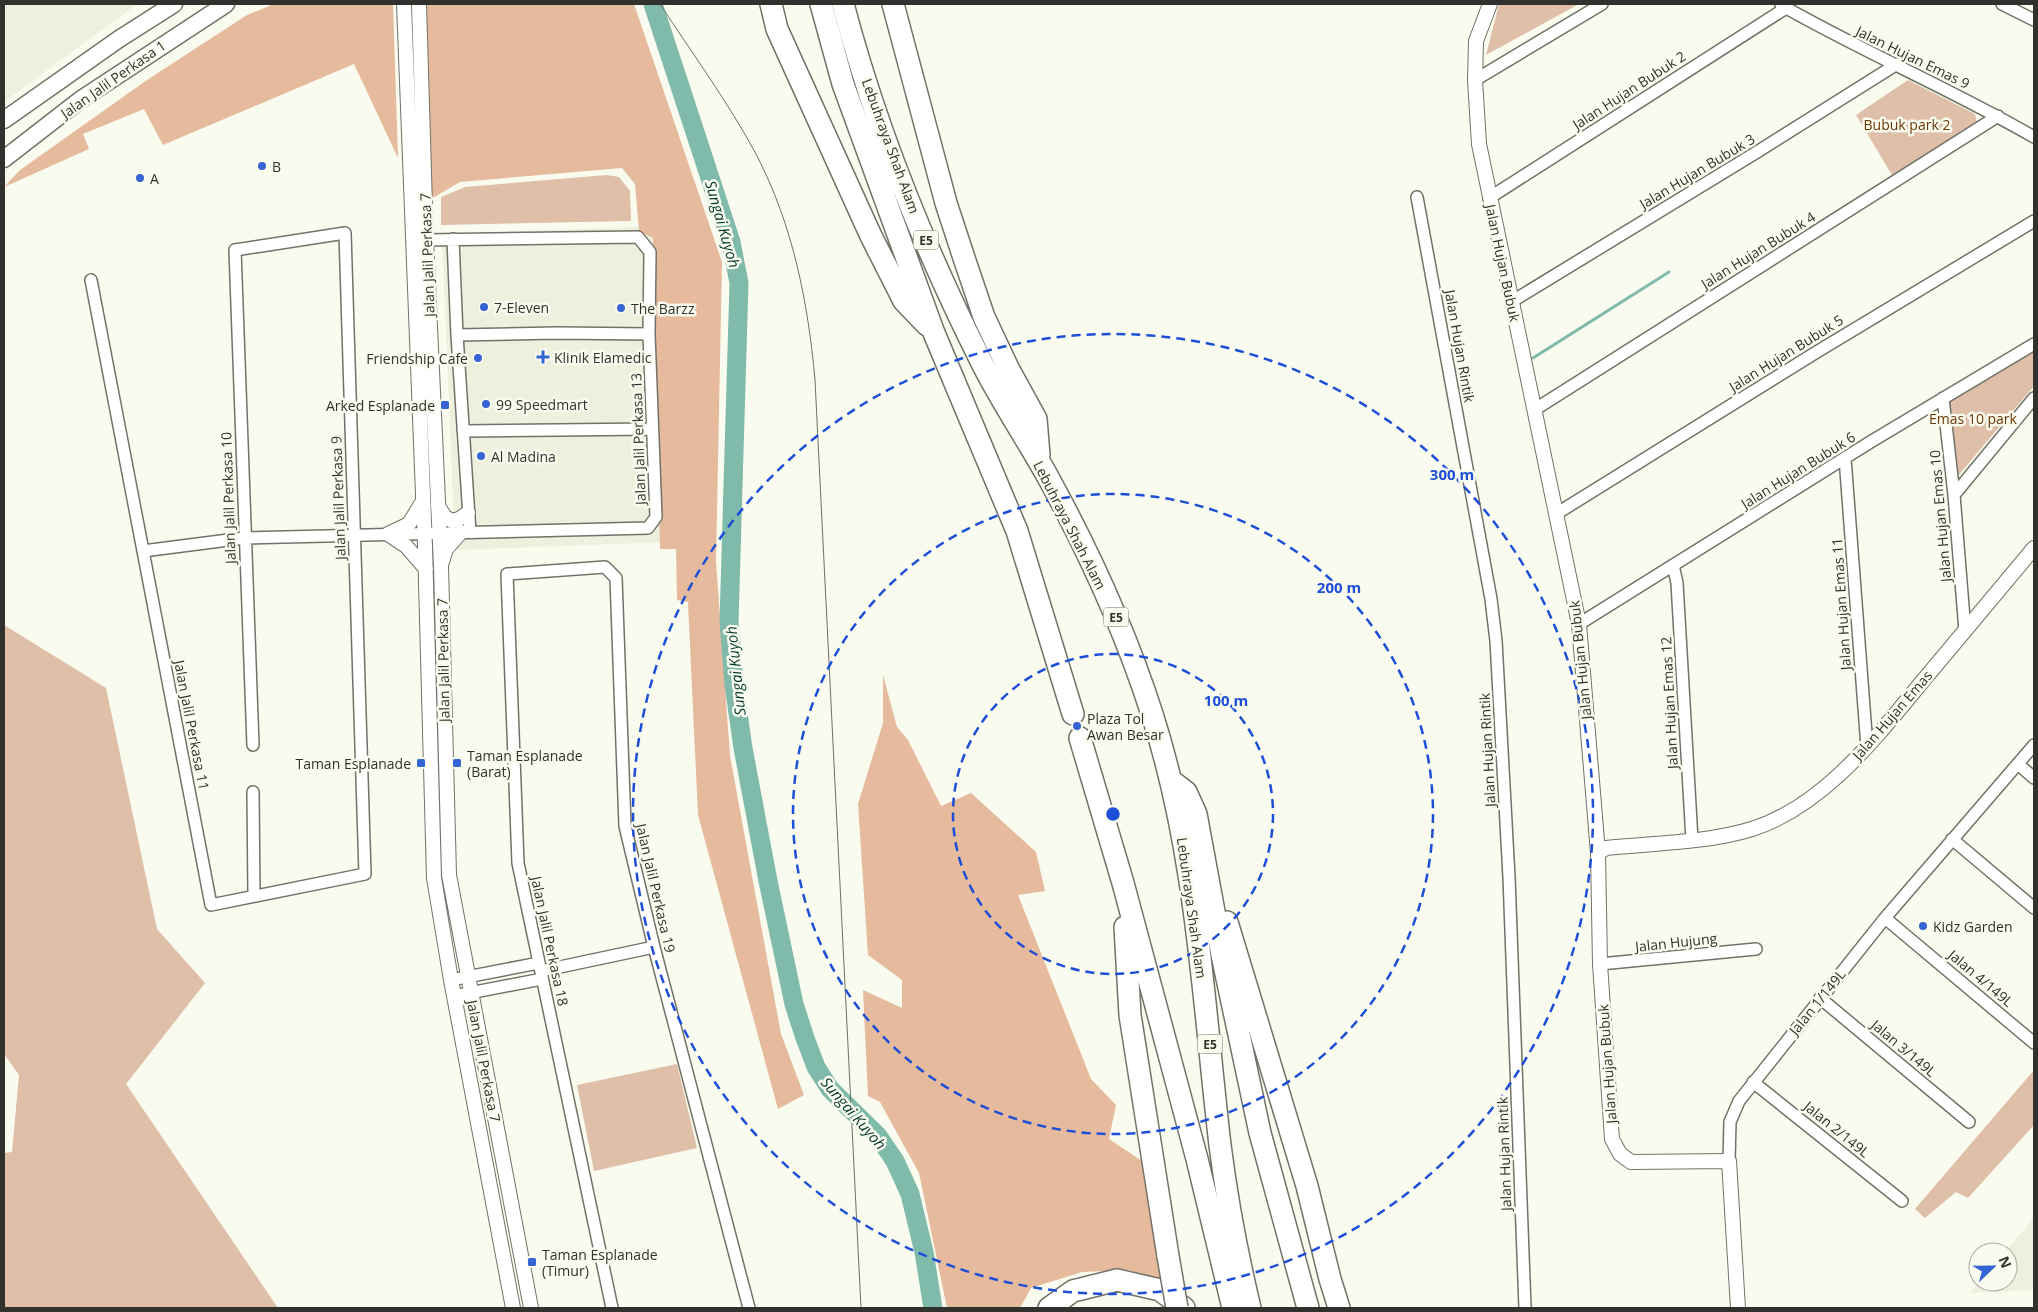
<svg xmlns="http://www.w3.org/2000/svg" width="2038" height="1312" font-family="'Open Sans',sans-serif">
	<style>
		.built { fill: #edf0dc }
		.green { fill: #e0bfa9 }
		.forest { fill: #e6ba9c }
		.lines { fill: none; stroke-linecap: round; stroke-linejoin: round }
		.stream { stroke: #80baaa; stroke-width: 3 }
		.river { stroke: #80baaa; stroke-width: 19 }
		.minor-casing { stroke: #717368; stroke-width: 14 }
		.tertiary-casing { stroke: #717368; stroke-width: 16 }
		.secondary-casing { stroke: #717368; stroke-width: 19 }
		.motorway-casing { stroke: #717368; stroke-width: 24 }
		.minor { stroke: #fff; stroke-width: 11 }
		.tertiary { stroke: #fff; stroke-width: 14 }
		.secondary { stroke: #fff; stroke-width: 16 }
		.motorway { stroke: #fff; stroke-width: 21 }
		.tram { stroke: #6e6f68; stroke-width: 1 }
		.motorway-bridge-casing { stroke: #717368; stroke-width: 24; stroke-linecap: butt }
		.motorway-bridge { stroke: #fff; stroke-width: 21 }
		.ring { fill: none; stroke: #1d4ed8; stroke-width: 2.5; stroke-dasharray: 9 6 }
		.poi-dot { fill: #3564d4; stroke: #f9fbef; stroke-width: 2 }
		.labels { text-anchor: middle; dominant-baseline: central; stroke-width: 5; stroke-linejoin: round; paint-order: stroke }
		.shield { fill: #f9fbef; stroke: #6d6e67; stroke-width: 1 }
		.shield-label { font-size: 12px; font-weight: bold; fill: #31322d }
		.street-label { font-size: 14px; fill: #31322d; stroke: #f9fbef }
		.park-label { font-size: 14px; fill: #6d3705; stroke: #f9fbef }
		.poi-label { font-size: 14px; fill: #31322d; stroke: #f9fbef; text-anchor: start }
		.water-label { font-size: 15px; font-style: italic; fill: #00362b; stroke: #f9fbef }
		.centre { fill: #1d4ed8; stroke: #f9fbef; stroke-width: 2.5 }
		.ring-label { font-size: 15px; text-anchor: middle; font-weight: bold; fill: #1d4ed8; stroke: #f9fbef; stroke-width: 5; stroke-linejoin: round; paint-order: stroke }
	</style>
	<rect width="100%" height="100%" fill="#f9fbef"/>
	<path class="built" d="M 4,4 L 137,4 L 4,102 Z
		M 657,226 L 669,542 L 455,550 L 442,234 Z
		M 2034,1218 L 2034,1290 L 1970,1293 L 1979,1282 L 2008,1282 L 2008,1252 L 2005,1252 Z"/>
	<path class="green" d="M 1499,4 L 1579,4 L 1486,55 Z
		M 1908,80 L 1975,114 L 1977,123 L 1892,175 L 1856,115 Z
		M 607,175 L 619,177 L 630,191 L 631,221 L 441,225 L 441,197 L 465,187 Z
		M 2034,349 L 2034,386 L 1951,484 L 1947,404 Z
		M 4,625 L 106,688 L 157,929 L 205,983 L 126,1084 L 278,1308 L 4,1308 L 4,1153 L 12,1152 L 19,1075 L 4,1054 Z
		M 677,1064 L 697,1148 L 594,1171 L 577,1085 Z
		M 2034,1070 L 2034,1125 L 1968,1198 L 1956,1192 L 1925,1218 L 1915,1209 Z"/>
	<path class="forest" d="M 274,4 L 393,4 L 398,158 L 354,64 L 163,145 L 144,109 L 83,134 L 89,149 L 4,187 L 20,170 L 147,80 L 247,15 Z
		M 426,4 L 634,4 L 722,262 L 716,561 L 730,756 L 781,1034 L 804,1095 L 778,1109 L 698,815 L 688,602 L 677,600 L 676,549 L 660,549 L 653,238 L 639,231 L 635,184 L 622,168 L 460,182 L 431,199 Z
		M 883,675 L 897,727 L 908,740 L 941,806 L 971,793 L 1036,852 L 1045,891 L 1018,895 L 1091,1079 L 1116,1105 L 1109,1139 L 1148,1165 L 1164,1283 L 1129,1270 L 1082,1272 L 1031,1288 L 1020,1308 L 947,1308 L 919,1173 L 880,1102 L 868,1096 L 863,990 L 902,1008 L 902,980 L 868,955 L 858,804 L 883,723 Z"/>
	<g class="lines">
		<path class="stream" d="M 1533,358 L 1669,272"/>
		<path class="river" d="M 653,4 L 731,242 L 739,283 L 729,622 L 734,685 L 743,748 L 768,881 L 794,1004 L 805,1038 L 816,1067 L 830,1089 L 878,1136 L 895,1161 L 910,1194 L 924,1252 L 933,1308"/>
		<defs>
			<path id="minor" d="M 2002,4 L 2034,20
				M 1781,5 C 1863,52 1951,89 2034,137
				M 1475,80 L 1602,4
				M 1417,197 L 1491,599 L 1496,641 L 1509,877 L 1525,1308
				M 1489,198 L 1786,8
				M 453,239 L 457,335 L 470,532
				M 91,280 L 211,905 L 365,874 L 345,233 L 235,250 L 253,745
				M 1511,302 L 1757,152 L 1897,64
				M 457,335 L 556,333 L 649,334
				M 1943,398 L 1954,495 L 1965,631
				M 1534,410 L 1998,116
				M 463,431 L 652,429
				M 1845,458 L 1867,747
				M 1954,495 L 2034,398
				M 1556,514 L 1815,353 L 2034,221
				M 143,551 L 244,538 L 648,528 L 656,517 L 649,334 L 650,252 L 638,237 L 426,240
				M 1673,565 L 1677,583 L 1692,840
				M 1579,624 L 1872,441 L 2034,344
				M 2018,764 L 2034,778
				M 253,792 L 254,896
				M 1952,839 L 2034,908
				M 1885,918 L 2034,1043
				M 1600,964 L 1756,949
				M 541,971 L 654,947
				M 451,980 L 539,963
				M 454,996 L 542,979
				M 1820,998 L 1969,1122
				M 1753,1082 L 1902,1201
				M 1729,1161 L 1730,1122 L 1739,1101 L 1885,918 L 2034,745
				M 612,1308 L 518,863 L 507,574 L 605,567 L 616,578 L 625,826 L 654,947 L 749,1308"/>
			<path id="tertiary" d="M 404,4 L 425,546 L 434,878 L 451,980 L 513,1308
				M 419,4 L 426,240 L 441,566 L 449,875 L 531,1308
				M 1490,4 L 1476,41 L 1475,80 L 1479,144 L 1579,624 L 1598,853 L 1600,964 L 1612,1139 L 1620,1154 L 1631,1162 L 1729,1161 L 1738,1308
				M 438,506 L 445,517 L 452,521 L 459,519 L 468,513
				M 388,534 L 406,546 L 426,569
				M 388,534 L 409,524 L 423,501
				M 442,562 L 446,549 L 461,532
				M 1598,853 L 1606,848 C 1654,843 1706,843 1752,829 C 1828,805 1883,728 1932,670 C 1966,629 2000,589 2034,548"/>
			<path id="secondary" d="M 4,120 L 119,39 L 174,4
				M 4,159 L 80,100 L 226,4"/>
			<path id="motorway" d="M 771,4 L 777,29 L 871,236 L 904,301 L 927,325
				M 821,4 L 843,84 L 934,333 L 1017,531 L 1073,714
				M 843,4 C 875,126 926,252 983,365 C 1003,404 1028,441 1049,479 C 1090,554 1126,633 1152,714 C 1197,854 1203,1000 1220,1145 C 1227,1200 1237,1254 1250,1308
				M 893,4 L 946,203 L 964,258 L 984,317 L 1008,368 L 1036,419 L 1039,455
				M 1080,738 L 1123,883 L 1197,1159 L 1233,1308
				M 1173,782 L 1186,792 L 1196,814 L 1222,955 L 1260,1133 L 1308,1308
				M 1227,922 L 1307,1186 L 1330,1279 L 1339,1308
				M 1125,927 L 1130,1015 L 1168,1256
				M 1049,1308 L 1073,1291 L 1117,1280 L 1160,1290 L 1184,1308"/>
		</defs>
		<use href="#minor" class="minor-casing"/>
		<use href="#tertiary" class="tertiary-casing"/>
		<use href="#secondary" class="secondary-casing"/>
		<use href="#motorway" class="motorway-casing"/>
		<use href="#minor" class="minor"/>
		<use href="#tertiary" class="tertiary"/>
		<use href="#secondary" class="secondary"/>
		<use href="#motorway" class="motorway"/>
		<path class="tram" d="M 660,4 C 692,53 728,102 756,154 C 793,225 808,302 815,380 L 861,1308"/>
		<defs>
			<path id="motorway-bridge" d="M 1168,1256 L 1177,1308"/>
		</defs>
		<use href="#motorway-bridge" class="motorway-bridge-casing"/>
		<use href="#motorway-bridge" class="motorway-bridge"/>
	</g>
	<g class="ring">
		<circle cx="1113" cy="814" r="160"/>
		<circle cx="1113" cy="814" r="320"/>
		<circle cx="1113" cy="814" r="480"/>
	</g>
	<g class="poi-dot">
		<circle cx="262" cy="166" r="5"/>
		<circle cx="140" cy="178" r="5"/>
		<circle cx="484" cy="307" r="5"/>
		<circle cx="621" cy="308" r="5"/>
		<path d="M540.5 349.5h5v5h5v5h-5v5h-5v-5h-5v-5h5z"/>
		<circle cx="478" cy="358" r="5"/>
		<circle cx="486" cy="404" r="5"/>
		<rect x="440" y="400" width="10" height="10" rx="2.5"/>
		<circle cx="481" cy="456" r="5"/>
		<circle cx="1077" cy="726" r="5"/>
		<rect x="416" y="758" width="10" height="10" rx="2.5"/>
		<rect x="452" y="758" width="10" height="10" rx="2.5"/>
		<circle cx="1923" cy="926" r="5"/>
		<rect x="527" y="1257" width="10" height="10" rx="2.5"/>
	</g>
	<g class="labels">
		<g class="shield">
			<rect x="913.5" y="230.5" width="25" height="19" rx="4"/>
			<rect x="1103.5" y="607.5" width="25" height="19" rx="4"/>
			<rect x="1197.5" y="1034.5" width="25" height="19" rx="4"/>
		</g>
		<g class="shield-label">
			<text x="926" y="240">E5</text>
			<text x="1116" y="617">E5</text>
			<text x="1210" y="1044">E5</text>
		</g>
		<g class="street-label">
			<text transform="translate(1913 57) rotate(26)">Jalan Hujan Emas 9</text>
			<text transform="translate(113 79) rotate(-35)">Jalan Jalil Perkasa 1</text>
			<text transform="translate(1629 90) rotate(-33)">Jalan Hujan Bubuk 2</text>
			<text transform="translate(891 146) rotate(70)">Lebuhraya Shah Alam</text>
			<text transform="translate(1697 171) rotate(-31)">Jalan Hujan Bubuk 3</text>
			<text transform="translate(1758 250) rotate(-32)">Jalan Hujan Bubuk 4</text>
			<text transform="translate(427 255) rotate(-92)">Jalan Jalil Perkasa 7</text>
			<text transform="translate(1503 263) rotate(78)">Jalan Hujan Bubuk</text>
			<text transform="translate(1460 346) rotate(80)">Jalan Hujan Rintik</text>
			<text transform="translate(1786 353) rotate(-32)">Jalan Hujan Bubuk 5</text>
			<text transform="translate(638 439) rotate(-92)">Jalan Jalil Perkasa 13</text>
			<text transform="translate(1798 470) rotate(-32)">Jalan Hujan Bubuk 6</text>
			<text transform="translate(228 498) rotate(-92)">Jalan Jalil Perkasa 10</text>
			<text transform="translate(338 498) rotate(-92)">Jalan Jalil Perkasa 9</text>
			<text transform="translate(1940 516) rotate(-95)">Jalan Hujan Emas 10</text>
			<text transform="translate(1070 525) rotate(63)">Lebuhraya Shah Alam</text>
			<text transform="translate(1841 604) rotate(-94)">Jalan Hujan Emas 11</text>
			<text transform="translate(443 660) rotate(-91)">Jalan Jalil Perkasa 7</text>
			<text transform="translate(1580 660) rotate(-96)">Jalan Hujan Bubuk</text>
			<text transform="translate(1669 703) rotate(-93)">Jalan Hujan Emas 12</text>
			<text transform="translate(1892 715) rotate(-49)">Jalan Hujan Emas</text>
			<text transform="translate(192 725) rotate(79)">Jalan Jalil Perkasa 11</text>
			<text transform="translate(1487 750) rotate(-93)">Jalan Hujan Rintik</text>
			<text transform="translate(656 888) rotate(77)">Jalan Jalil Perkasa 19</text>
			<text transform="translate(1192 908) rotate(82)">Lebuhraya Shah Alam</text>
			<text transform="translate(550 941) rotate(78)">Jalan Jalil Perkasa 18</text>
			<text transform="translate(1676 942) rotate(-6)">Jalan Hujung</text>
			<text transform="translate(1981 978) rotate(40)">Jalan 4/149L</text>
			<text transform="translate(1817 1002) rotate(-51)">Jalan 1/149L</text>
			<text transform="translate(1904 1048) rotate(40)">Jalan 3/149L</text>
			<text transform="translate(484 1061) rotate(79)">Jalan Jalil Perkasa 7</text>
			<text transform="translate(1607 1064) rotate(-94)">Jalan Hujan Bubuk</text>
			<text transform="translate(1837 1129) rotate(39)">Jalan 2/149L</text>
			<text transform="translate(1504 1154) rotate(-92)">Jalan Hujan Rintik</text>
		</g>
		<g class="park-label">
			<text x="1907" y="124">Bubuk park 2</text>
			<text x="1973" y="418">Emas 10 park</text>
		</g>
		<g class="poi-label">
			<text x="272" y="166">B</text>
			<text x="150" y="178">A</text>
			<text x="494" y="307">7-Eleven</text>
			<text x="631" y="308">The Barzz</text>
			<text x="554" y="357">Klinik Elamedic</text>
			<text x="468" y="358" text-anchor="end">Friendship Cafe</text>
			<text x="496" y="404">99 Speedmart</text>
			<text x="435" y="405" text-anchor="end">Arked Esplanade</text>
			<text x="491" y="456">Al Madina</text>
			<text x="1087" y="718">Plaza Tol<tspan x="1087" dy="16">Awan Besar</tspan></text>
			<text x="467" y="755">Taman Esplanade<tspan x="467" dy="16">(Barat)</tspan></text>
			<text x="411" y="763" text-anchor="end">Taman Esplanade</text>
			<text x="1933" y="926">Kidz Garden</text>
			<text x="542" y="1254">Taman Esplanade<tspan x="542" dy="16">(Timur)</tspan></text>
		</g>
		<g class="water-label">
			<text transform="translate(723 224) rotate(74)">Sungai Kuyoh</text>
			<text transform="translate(735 671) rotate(-96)">Sungai Kuyoh</text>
			<text transform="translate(854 1113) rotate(49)">Sungai Kuyoh</text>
		</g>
	</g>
	<circle cx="1113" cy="814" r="8" class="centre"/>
	<g class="ring-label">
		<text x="1452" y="480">300 m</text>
		<text x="1339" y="593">200 m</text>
		<text x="1226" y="706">100 m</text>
	</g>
	<rect width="2038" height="1312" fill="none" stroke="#31322d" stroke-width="10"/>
	<g transform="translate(1993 1267) rotate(68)"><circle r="24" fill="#f9fbef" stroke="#a9aba1"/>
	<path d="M0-4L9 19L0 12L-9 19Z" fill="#3564d4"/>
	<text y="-8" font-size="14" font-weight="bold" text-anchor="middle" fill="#31322d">N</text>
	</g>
</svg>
